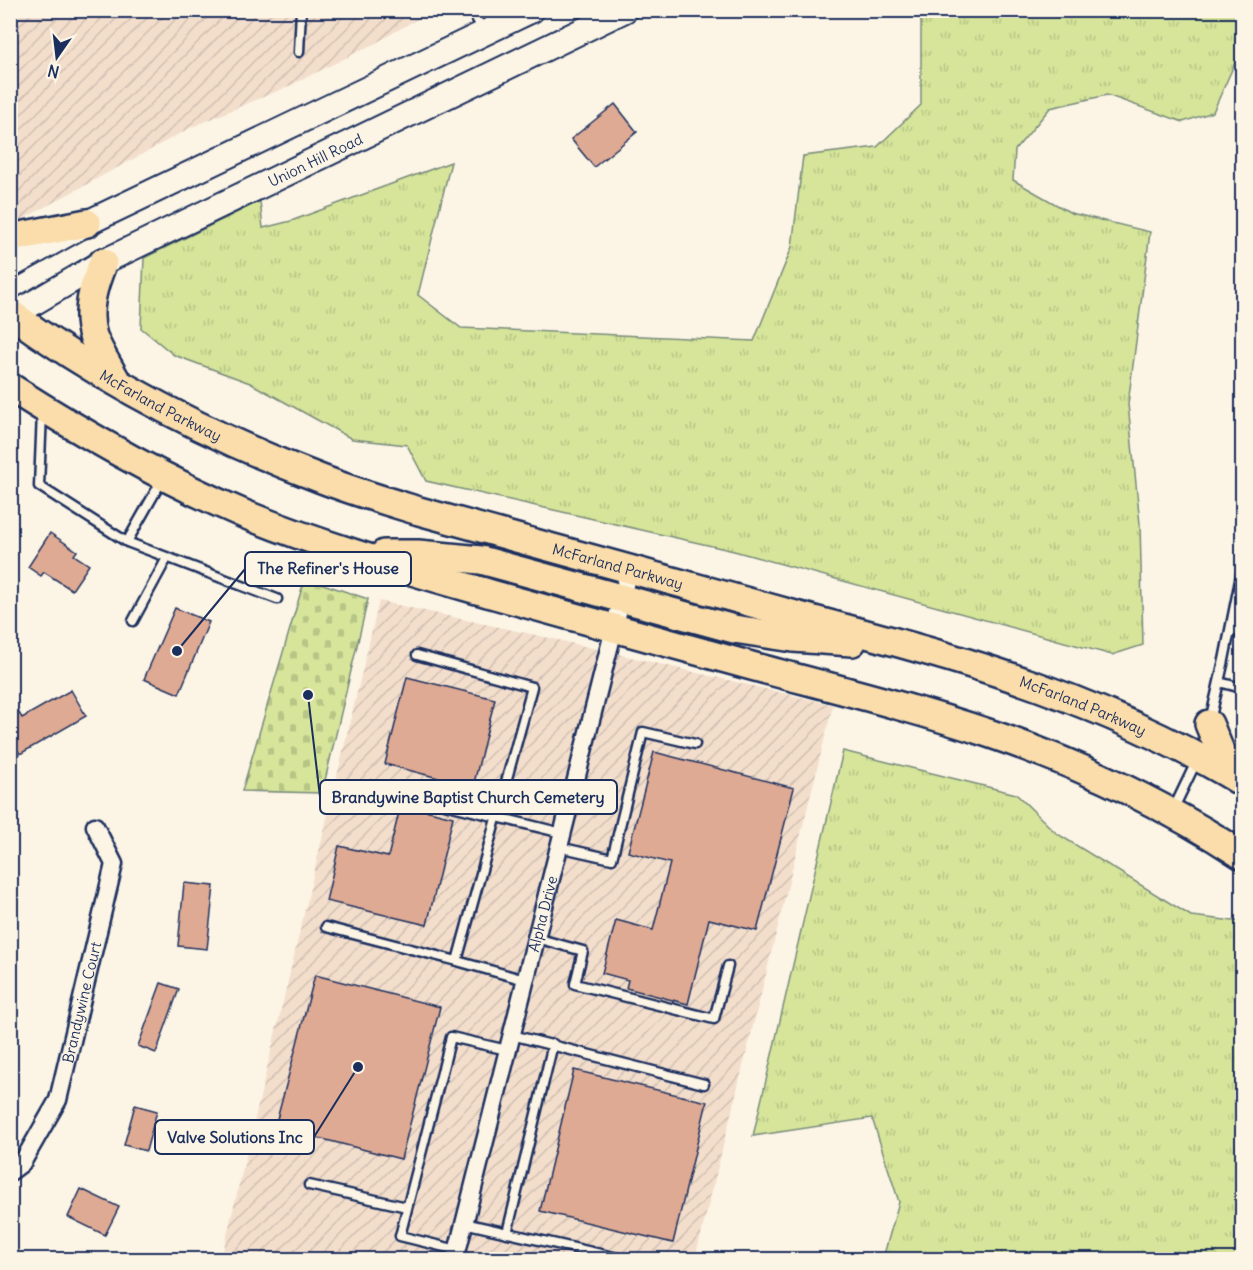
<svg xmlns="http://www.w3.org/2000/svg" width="1253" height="1270" font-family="Delius,sans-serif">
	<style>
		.industrial { fill: url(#industrial-furrows) }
		.grass { fill: url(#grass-tufts); stroke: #788a7c; stroke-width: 1.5 }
		.cemetery { fill: url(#cemetery-stones); stroke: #788a7c; stroke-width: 1.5 }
		.building { fill: #dfaa93; stroke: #1b2f5e; stroke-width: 1.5 }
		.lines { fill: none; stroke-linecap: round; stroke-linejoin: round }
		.lane-casing { stroke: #1b2f5e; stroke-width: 13 }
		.street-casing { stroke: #1b2f5e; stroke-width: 21 }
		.secondary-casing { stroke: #1b2f5e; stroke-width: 28 }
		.primary-casing { stroke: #1b2f5e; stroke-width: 32 }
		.lane { stroke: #fcf5e5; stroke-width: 8 }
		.street { stroke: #fcf5e5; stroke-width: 16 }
		.secondary { stroke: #fcf5e5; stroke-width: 24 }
		.primary { stroke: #faddab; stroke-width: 27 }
		.labels { text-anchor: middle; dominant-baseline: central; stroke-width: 6; stroke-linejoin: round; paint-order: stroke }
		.street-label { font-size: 15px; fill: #1b2f5e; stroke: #fcf5e5 }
		.leader { fill: none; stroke: #1b2f5e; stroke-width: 2 }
		.callout-dot { fill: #1b2f5e; stroke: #fcf5e5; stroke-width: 2 }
		.callout { fill: #fcf5e5; stroke: #1b2f5e; stroke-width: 2 }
		.callout-label { font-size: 16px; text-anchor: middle; font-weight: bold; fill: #1b2f5e }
	</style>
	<defs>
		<pattern id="industrial-furrows" width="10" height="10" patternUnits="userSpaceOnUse" patternTransform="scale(1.5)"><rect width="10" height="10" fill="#f3decc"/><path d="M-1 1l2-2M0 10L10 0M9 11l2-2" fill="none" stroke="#d0bfb2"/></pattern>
		<pattern id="grass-tufts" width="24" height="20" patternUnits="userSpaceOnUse" patternTransform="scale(1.5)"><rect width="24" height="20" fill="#d6e599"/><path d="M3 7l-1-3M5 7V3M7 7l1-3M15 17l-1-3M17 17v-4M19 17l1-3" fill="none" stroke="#b7c586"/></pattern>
		<pattern id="cemetery-stones" width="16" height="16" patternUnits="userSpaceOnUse" patternTransform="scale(1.5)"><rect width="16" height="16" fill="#d6e599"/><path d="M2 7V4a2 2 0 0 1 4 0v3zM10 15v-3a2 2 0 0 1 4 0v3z" fill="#b7c586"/></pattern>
	</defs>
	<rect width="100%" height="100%" fill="#fcf5e5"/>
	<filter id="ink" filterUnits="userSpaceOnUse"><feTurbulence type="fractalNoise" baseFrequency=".0167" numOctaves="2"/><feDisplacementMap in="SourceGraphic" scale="12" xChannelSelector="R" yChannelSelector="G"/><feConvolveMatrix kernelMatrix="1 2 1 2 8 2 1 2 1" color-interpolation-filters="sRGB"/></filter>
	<g filter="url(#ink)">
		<path class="industrial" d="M 11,11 L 431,11 L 374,44 L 287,87 L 192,127 L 21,220 L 11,222 Z
			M 379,601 L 554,639 L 833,705 L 695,1259 L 221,1260 Z"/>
		<path class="grass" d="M 926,10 L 1242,11 L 1242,47 L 1213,112 L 1183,122 L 1107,95 L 1050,108 L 1015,150 L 1013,180 L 1071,213 L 1150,232 L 1128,404 L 1140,524 L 1143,645 L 1112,655 L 734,551 L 426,481 L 407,445 L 352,439 L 250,383 L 174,355 L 141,328 L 144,258 L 260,201 L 263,228 L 291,221 L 451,162 L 418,295 L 461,328 L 754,341 L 792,247 L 803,156 L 877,147 L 921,105 L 921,19 Z
			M 843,751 L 1016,794 L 1056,833 L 1191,916 L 1242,922 L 1242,1259 L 917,1260 L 917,1257 L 883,1258 L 899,1202 L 872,1118 L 753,1136 Z"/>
		<path class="cemetery" d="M 305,578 L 368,599 L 322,793 L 242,791 Z"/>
		<path class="building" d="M 615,104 L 637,132 L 594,167 L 571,139 Z
			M 50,533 L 77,551 L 74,555 L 89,565 L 72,590 L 44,572 L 41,576 L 28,567 Z
			M 175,608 L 209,622 L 179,694 L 144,679 Z
			M 407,677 L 495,699 L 473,787 L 385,764 Z
			M 71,690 L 86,716 L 20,754 L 10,737 L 10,698 L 22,718 Z
			M 654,752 L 794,788 L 757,931 L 709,919 L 688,1004 L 626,988 L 628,980 L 602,973 L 616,920 L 653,930 L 670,863 L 628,852 Z
			M 401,804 L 453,817 L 427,925 L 326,901 L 339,846 L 388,857 Z
			M 184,883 L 214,886 L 207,949 L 178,946 Z
			M 315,975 L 440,1007 L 401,1159 L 275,1127 Z
			M 161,983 L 179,989 L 156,1053 L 138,1046 Z
			M 574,1070 L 707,1102 L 673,1243 L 540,1211 Z
			M 135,1105 L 157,1111 L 146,1151 L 124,1145 Z
			M 81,1189 L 119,1207 L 105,1235 L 68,1217 Z"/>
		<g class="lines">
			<defs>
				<path id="lane" d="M 474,10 L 475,16 L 483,30
					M 299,52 L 301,10
					M 42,412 L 39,486 L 127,542 L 277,599
					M 127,542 L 162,480
					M 133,621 L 167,558
					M 1231,630 L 1242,633
					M 417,655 L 532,687 L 457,961 L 525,980
					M 1219,682 L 1242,688
					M 1210,721 L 1224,660 L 1242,570
					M 371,786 L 562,833
					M 1173,810 L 1196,762
					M 559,847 L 612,859 L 643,732 L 695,744
					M 326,927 L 457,961
					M 536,938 L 583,951 L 575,984 L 714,1019 L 728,966
					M 512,1035 L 704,1084
					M 309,1185 L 407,1207
					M 464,1223 L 627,1260
					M 507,1233 L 553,1044
					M 457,1250 L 400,1236 L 451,1037 L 507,1050"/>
				<g id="street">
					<path id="s1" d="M 10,1172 L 22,1163 L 58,1100 L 114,864 L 95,826"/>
					<path id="s2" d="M 455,1260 L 629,569"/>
				</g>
				<g id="secondary">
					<path d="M 10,266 L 87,223 L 532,10"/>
					<path id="s3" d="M 13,315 L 103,262 L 625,10"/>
				</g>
				<g id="primary">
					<path d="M 10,238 L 87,223"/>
					<path d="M 103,262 C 94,284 85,311 93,336 C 99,352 109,367 117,382"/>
					<path id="s4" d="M 10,313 C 105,382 211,437 319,478 C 352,491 386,501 419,511 C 546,546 672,581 799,616 C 866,634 933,651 999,673 C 1083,701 1167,737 1242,782"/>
					<path d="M 10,387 C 85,435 162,479 244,514 C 325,547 408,570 491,594 C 577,618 662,641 748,665 C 829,687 911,707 991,734 C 1079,764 1164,804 1242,855"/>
					<path d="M 384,554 L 418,554 L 481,560 L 734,629 L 793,638 L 852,642"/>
					<path d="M 1209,724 L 1223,758 L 1237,779"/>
				</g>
			</defs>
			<use href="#lane" class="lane-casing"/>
			<use href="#street" class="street-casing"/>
			<use href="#secondary" class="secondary-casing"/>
			<use href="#primary" class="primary-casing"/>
			<use href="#lane" class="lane"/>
			<use href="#street" class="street"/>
			<use href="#secondary" class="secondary"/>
			<use href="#primary" class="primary"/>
		</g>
	</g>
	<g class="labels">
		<g class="street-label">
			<text stroke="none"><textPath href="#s3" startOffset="340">Union Hill Road</textPath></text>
			<text stroke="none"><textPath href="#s4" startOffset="177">McFarland Parkway</textPath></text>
			<text stroke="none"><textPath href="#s4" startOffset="663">McFarland Parkway</textPath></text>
			<text stroke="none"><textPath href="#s4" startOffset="1149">McFarland Parkway</textPath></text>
			<text stroke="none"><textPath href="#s2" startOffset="357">Alpha Drive</textPath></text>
			<text stroke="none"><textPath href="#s1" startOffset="188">Brandywine Court</textPath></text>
		</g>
	</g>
	<path class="leader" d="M177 651L245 569M308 695L320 797M358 1067L314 1137"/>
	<g class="callout-dot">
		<circle cx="177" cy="651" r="6"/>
		<circle cx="308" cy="695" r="6"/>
		<circle cx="358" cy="1067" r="6"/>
	</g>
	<g class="callout">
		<rect x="245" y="552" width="166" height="34" rx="6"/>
		<rect x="320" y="780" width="297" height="34" rx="6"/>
		<rect x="155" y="1120" width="159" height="34" rx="6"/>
	</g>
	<g class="callout-label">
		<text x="328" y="574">The Refiner's House</text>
		<text x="468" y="803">Brandywine Baptist Church Cemetery</text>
		<text x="235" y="1143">Valve Solutions Inc</text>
	</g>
	<rect width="1253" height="1270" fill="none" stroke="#fcf5e5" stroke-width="36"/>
	<rect x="18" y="18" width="1217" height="1234" fill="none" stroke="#1b2f5e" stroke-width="2" filter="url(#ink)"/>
	<g transform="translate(57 57) rotate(194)" stroke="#fcf5e5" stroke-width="4.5" paint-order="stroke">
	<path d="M0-4.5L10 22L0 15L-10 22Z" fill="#1b2f5e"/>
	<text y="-9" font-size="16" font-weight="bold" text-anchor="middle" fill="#1b2f5e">N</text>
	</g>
</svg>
